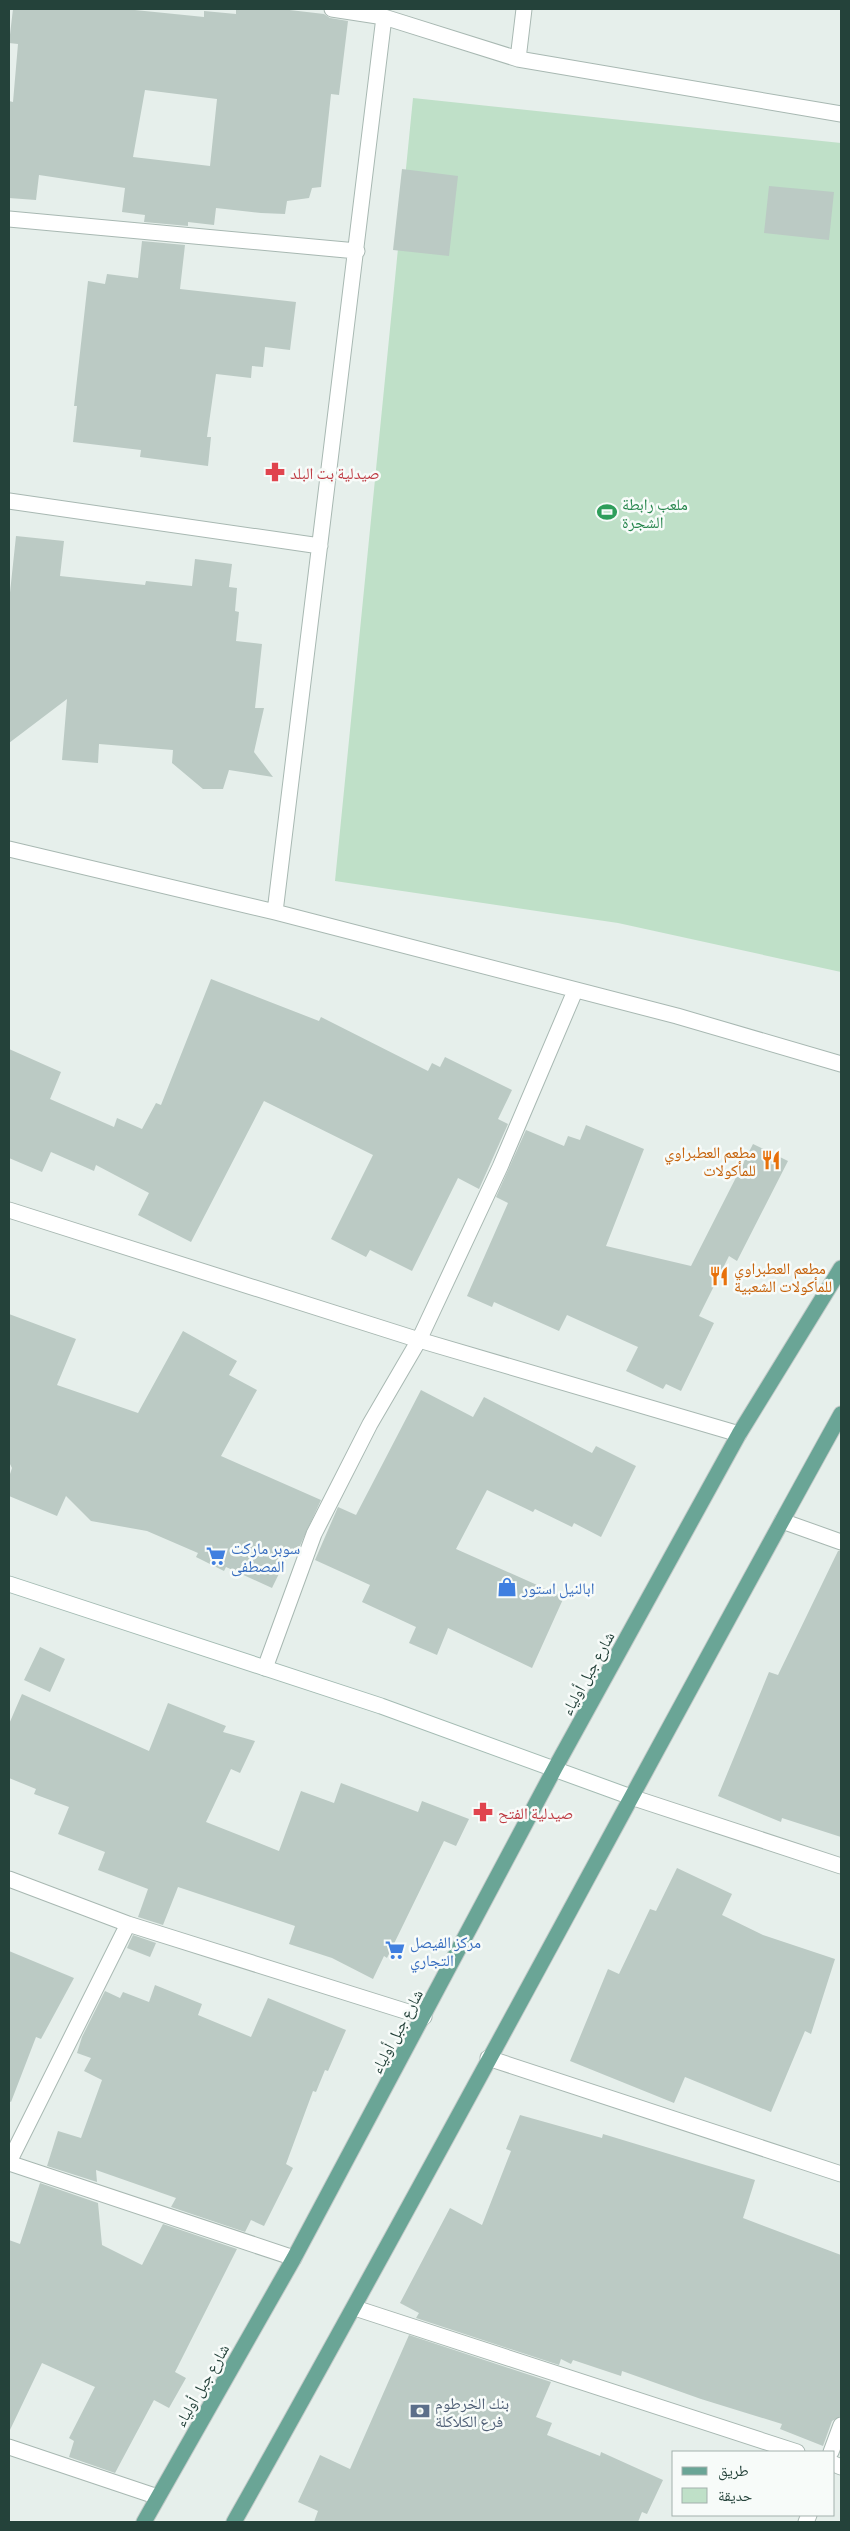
<svg xmlns="http://www.w3.org/2000/svg" width="850" height="2531" font-family="Barlow,'Noto Naskh Arabic',sans-serif">
	<style>
		.green { fill: #bfe0c8 }
		.building { fill: #bbcac4; fill-rule: evenodd }
		.lines { fill: none; stroke-linecap: round; stroke-linejoin: round }
		.street-casing { stroke: #a8b8b2; stroke-width: 17 }
		.secondary-casing { stroke: #a4bbb3; stroke-width: 17 }
		.primary-casing { stroke: #c2cac8; stroke-width: 17 }
		.street { stroke: #fff; stroke-width: 15 }
		.secondary { stroke: #fff; stroke-width: 15 }
		.primary { stroke: #6aa596; stroke-width: 15 }
		.labels { text-anchor: middle; dominant-baseline: central; stroke-width: 5; stroke-linejoin: round; paint-order: stroke }
		.health-label { font-size: 16px; fill: #be3a42; stroke: #f7fbf9; text-anchor: start }
		.leisure-label { font-size: 16px; fill: #27864d; stroke: #f7fbf9; text-anchor: start }
		.food-label { font-size: 16px; fill: #c56008; stroke: #f7fbf9; text-anchor: end }
		.shop-label { font-size: 16px; fill: #366cbe; stroke: #f7fbf9; text-anchor: start }
		.street-label { font-size: 16px; fill: #24423a; stroke: #f7fbf9 }
		.service-label { font-size: 16px; fill: #4e5e75; stroke: #f7fbf9; text-anchor: start }
	</style>
	<rect width="100%" height="100%" fill="#e6efeb"/>
	<path class="green" d="M 413,98 L 841,143 L 841,972 L 618,923 L 335,881 Z"/>
	<path class="building" d="M 13,9 L 125,9 L 204,17 L 204,11 L 236,14 L 236,9 L 281,9 L 324,14 L 330,18 L 348,21 L 339,95 L 331,94 L 321,187 L 312,188 L 309,198 L 287,201 L 285,214 L 261,213 L 216,208 L 214,225 L 188,222 L 188,226 L 144,222 L 145,215 L 122,212 L 125,188 L 39,175 L 36,200 L 9,198 L 9,101 L 13,102 L 18,44 L 9,43 ZM 145,90 L 217,99 L 210,166 L 133,157 Z
		M 402,169 L 458,176 L 449,256 L 393,250 Z
		M 769,186 L 834,192 L 829,240 L 764,233 Z
		M 142,241 L 185,245 L 180,289 L 296,302 L 290,350 L 265,347 L 263,367 L 252,366 L 251,378 L 216,374 L 207,437 L 211,437 L 208,466 L 140,457 L 141,450 L 73,442 L 77,406 L 74,406 L 88,281 L 105,284 L 107,274 L 138,278 Z
		M 16,536 L 64,541 L 60,576 L 145,585 L 146,581 L 192,586 L 195,559 L 232,564 L 229,587 L 237,588 L 235,611 L 239,612 L 236,641 L 262,644 L 255,708 L 264,708 L 254,752 L 273,777 L 229,770 L 223,789 L 203,789 L 172,763 L 173,750 L 99,744 L 98,763 L 62,760 L 67,699 L 9,743 L 9,602 Z
		M 211,979 L 319,1021 L 321,1017 L 428,1071 L 432,1063 L 440,1067 L 445,1057 L 512,1090 L 498,1119 L 508,1124 L 479,1189 L 458,1178 L 412,1271 L 370,1250 L 366,1257 L 331,1239 L 373,1155 L 264,1101 L 191,1242 L 138,1215 L 149,1193 L 96,1165 L 94,1171 L 51,1152 L 42,1172 L 9,1158 L 9,1049 L 61,1072 L 50,1099 L 114,1127 L 117,1118 L 142,1129 L 156,1103 L 161,1105 Z
		M 586,1125 L 644,1149 L 606,1246 L 691,1266 L 753,1144 L 788,1161 L 737,1261 L 729,1256 L 699,1316 L 714,1323 L 681,1391 L 666,1384 L 663,1389 L 626,1371 L 638,1347 L 567,1315 L 559,1331 L 494,1302 L 492,1307 L 467,1296 L 508,1203 L 496,1197 L 526,1130 L 564,1146 L 568,1136 L 580,1140 Z
		M 9,1314 L 76,1339 L 57,1385 L 138,1413 L 183,1331 L 237,1361 L 229,1375 L 257,1390 L 221,1456 L 321,1500 L 297,1552 L 291,1549 L 272,1588 L 226,1567 L 224,1571 L 196,1557 L 198,1553 L 147,1531 L 91,1521 L 66,1496 L 57,1516 L 9,1496 L 9,1477 L 12,1468 L 9,1462 Z
		M 421,1390 L 473,1417 L 484,1397 L 592,1453 L 596,1446 L 636,1466 L 601,1537 L 574,1523 L 572,1527 L 535,1509 L 533,1512 L 487,1490 L 456,1549 L 564,1597 L 532,1668 L 448,1628 L 437,1655 L 409,1643 L 416,1627 L 362,1602 L 370,1585 L 315,1560 L 338,1507 L 356,1515 Z
		M 838,1551 L 841,1551 L 841,1837 L 782,1818 L 781,1822 L 718,1796 L 769,1672 L 778,1675 Z
		M 40,1647 L 65,1659 L 50,1692 L 24,1680 Z
		M 22,1694 L 149,1751 L 168,1703 L 226,1726 L 223,1732 L 255,1741 L 240,1773 L 231,1769 L 206,1822 L 279,1851 L 301,1791 L 334,1803 L 341,1783 L 418,1812 L 422,1801 L 469,1819 L 456,1846 L 444,1841 L 387,1958 L 384,1956 L 373,1979 L 332,1958 L 289,1944 L 295,1926 L 178,1887 L 163,1925 L 138,1917 L 148,1889 L 98,1870 L 105,1852 L 58,1834 L 69,1807 L 34,1794 L 36,1789 L 9,1778 L 9,1724 Z
		M 677,1868 L 732,1894 L 722,1915 L 763,1935 L 835,1959 L 811,2034 L 805,2031 L 771,2112 L 685,2077 L 674,2103 L 570,2061 L 608,1969 L 619,1974 L 650,1909 L 656,1911 Z
		M 133,1935 L 156,1943 L 150,1957 L 127,1948 Z
		M 9,1951 L 74,1978 L 41,2039 L 36,2037 L 11,2102 L 9,2101 Z
		M 155,1985 L 202,2004 L 198,2015 L 251,2037 L 268,1998 L 346,2030 L 328,2071 L 325,2070 L 316,2092 L 313,2091 L 286,2164 L 293,2168 L 264,2226 L 251,2220 L 245,2232 L 171,2207 L 176,2198 L 96,2170 L 97,2182 L 47,2166 L 58,2131 L 81,2138 L 102,2080 L 84,2071 L 91,2058 L 77,2053 L 82,2037 L 105,1991 L 120,1998 L 123,1992 L 149,2002 Z
		M 520,2115 L 602,2138 L 603,2134 L 755,2180 L 743,2218 L 841,2255 L 841,2416 L 832,2421 L 823,2446 L 780,2429 L 782,2424 L 701,2399 L 622,2371 L 621,2376 L 573,2360 L 571,2364 L 561,2359 L 559,2365 L 416,2318 L 419,2313 L 400,2303 L 450,2208 L 482,2225 L 511,2151 L 506,2149 Z
		M 40,2183 L 98,2203 L 102,2245 L 142,2265 L 163,2224 L 237,2249 L 175,2372 L 186,2378 L 169,2408 L 154,2400 L 115,2473 L 69,2457 L 74,2441 L 69,2438 L 95,2387 L 42,2363 L 9,2432 L 9,2240 L 20,2244 Z
		M 409,2335 L 551,2382 L 536,2417 L 552,2423 L 547,2435 L 600,2456 L 601,2452 L 663,2480 L 647,2514 L 642,2512 L 638,2522 L 314,2522 L 318,2511 L 298,2502 L 320,2455 L 350,2469 Z"/>
	<g class="lines">
		<defs>
			<path id="street" d="M 332,9 L 384,17 L 518,59 L 841,114
				M 518,59 L 524,9
				M 9,219 L 357,251
				M 9,501 L 320,546
				M 9,849 L 275,912 L 677,1016 L 841,1064
				M 275,912 L 384,17
				M 9,1210 L 419,1340 L 739,1434
				M 782,1521 L 841,1542
				M 265,1668 L 314,1534 L 370,1424 L 419,1340 L 500,1167 L 575,991
				M 631,1797 L 841,1866
				M 9,1879 L 128,1924 L 424,2017
				M 488,2058 L 841,2174
				M 9,2162 L 128,1924
				M 9,2163 L 294,2258
				M 355,2308 L 797,2452
				M 9,2447 L 158,2497
				M 831,2452 L 841,2425
				M 834,2464 L 841,2467
				M 806,2522 L 809,2515"/>
			<path id="secondary" d="M 9,1584 L 381,1706 L 631,1797"/>
			<path id="primary" d="M 144,2522 L 294,2258 L 555,1768 L 739,1434 L 841,1268
				M 234,2522 C 441,2155 637,1782 841,1414"/>
		</defs>
		<use href="#street" class="street-casing"/>
		<use href="#secondary" class="secondary-casing"/>
		<use href="#primary" class="primary-casing"/>
		<use href="#street" class="street"/>
		<use href="#secondary" class="secondary"/>
		<use href="#primary" class="primary"/>
	</g>
	<defs>
		<symbol id="pharmacy-bare" viewBox="-9 -9 18 18"><path d="M-2-6h4v4h4v4h-4v4h-4v-4h-4v-4h4Z" fill="#e0444e" stroke="#f7fbf9" stroke-width="2.5" paint-order="stroke"/></symbol>
		<symbol id="stadium-bare" viewBox="-9 -9 18 18"><path d="M0-5a6.5 5 0 1 0 0 10a6.5 5 0 1 0 0-10ZM-3.5-1.8h7v3.6h-7Z" fill="#2e9e5b" stroke="#f7fbf9" stroke-width="2.5" paint-order="stroke"/></symbol>
		<symbol id="restaurant-bare" viewBox="-9 -9 18 18"><path d="M-5-6h1v4h1v-4h1v4h1v-4h1v5L-1.5 .5V6h-2V.5L-5-1ZM5-6V6H3V1.5H1.5Q1.5-4 5-6Z" fill="#e8710a" stroke="#f7fbf9" stroke-width="2.5" paint-order="stroke"/></symbol>
		<symbol id="supermarket-bare" viewBox="-9 -9 18 18"><path d="M-6-5.5h2.5l.6 2H6L4.5 2H-2.5L-4.4-4H-6ZM-1.5 3.2a1.3 1.3 0 1 0 .1 0ZM3 3.2a1.3 1.3 0 1 0 .1 0Z" fill="#3f7fe0" stroke="#f7fbf9" stroke-width="2.5" paint-order="stroke"/></symbol>
		<symbol id="shop-bare" viewBox="-9 -9 18 18"><path d="M-5-2.5h2.3a2.7 3.5 0 0 1 5.4 0H5L5.5 6h-11ZM-1.5-2.5h3a1.5 2.3 0 0 0-3 0Z" fill="#3f7fe0" stroke="#f7fbf9" stroke-width="2.5" paint-order="stroke"/></symbol>
		<symbol id="bank-bare" viewBox="-9 -9 18 18"><path d="M-6-4H6V4H-6ZM0-2.3a2.3 2.3 0 1 0 0 4.6a2.3 2.3 0 1 0 0-4.6Z" fill="#5c6f8a" stroke="#f7fbf9" stroke-width="2.5" paint-order="stroke"/></symbol>
	</defs>
	<g fill-rule="evenodd">
		<use href="#pharmacy-bare" x="261" y="458" width="28" height="28"/>
		<use href="#stadium-bare" x="593" y="498" width="28" height="28"/>
		<use href="#restaurant-bare" x="757" y="1146" width="28" height="28"/>
		<use href="#restaurant-bare" x="705" y="1262" width="28" height="28"/>
		<use href="#supermarket-bare" x="202" y="1542" width="28" height="28"/>
		<use href="#shop-bare" x="493" y="1573" width="28" height="28"/>
		<use href="#pharmacy-bare" x="469" y="1798" width="28" height="28"/>
		<use href="#supermarket-bare" x="381" y="1936" width="28" height="28"/>
		<use href="#bank-bare" x="406" y="2397" width="28" height="28"/>
	</g>
	<g class="labels">
		<g class="health-label">
			<text x="290" y="472">صيدلية بت البلد</text>
			<text x="498" y="1812">صيدلية الفتح</text>
		</g>
		<g class="leisure-label">
			<text x="622" y="503">ملعب رابطة<tspan x="622" dy="18">الشجرة</tspan></text>
		</g>
		<g class="food-label">
			<text x="756" y="1151">مطعم العطبراوي<tspan x="756" dy="18">للمأكولات</tspan></text>
			<text x="734" y="1267" text-anchor="start">مطعم العطبراوي<tspan x="734" dy="18">للمأكولات الشعبية</tspan></text>
		</g>
		<g class="shop-label">
			<text x="231" y="1547">سوبر ماركت<tspan x="231" dy="18">المصطفى</tspan></text>
			<text x="522" y="1587">ابالنيل استور</text>
			<text x="410" y="1941">مركز الفيصل<tspan x="410" dy="18">التجاري</tspan></text>
		</g>
		<g class="street-label">
			<text transform="translate(587 1673) rotate(-61)">شارع جبل أولياء</text>
			<text transform="translate(396 2031) rotate(-62)">شارع جبل أولياء</text>
			<text transform="translate(201 2385) rotate(-60)">شارع جبل أولياء</text>
		</g>
		<g class="service-label">
			<text x="435" y="2402">بنك الخرطوم<tspan x="435" dy="18">فرع الكلاكلة</tspan></text>
		</g>
	</g>
	<rect width="850" height="2531" fill="none" stroke="#24423a" stroke-width="20"/>
	<rect x="672" y="2451" width="162" height="65" fill="#f7fbf9" stroke="#a3b1ad"/>
	<rect x="682" y="2467" width="25" height="8" fill="#6aa596" stroke="#a3b1ad"/>
	<text x="718" y="2476" font-size="15" fill="#24423a">طريق</text>
	<rect x="682" y="2488" width="25" height="15" fill="#bfe0c8" stroke="#a3b1ad"/>
	<text x="718" y="2501" font-size="15" fill="#24423a">حديقة</text>
</svg>
